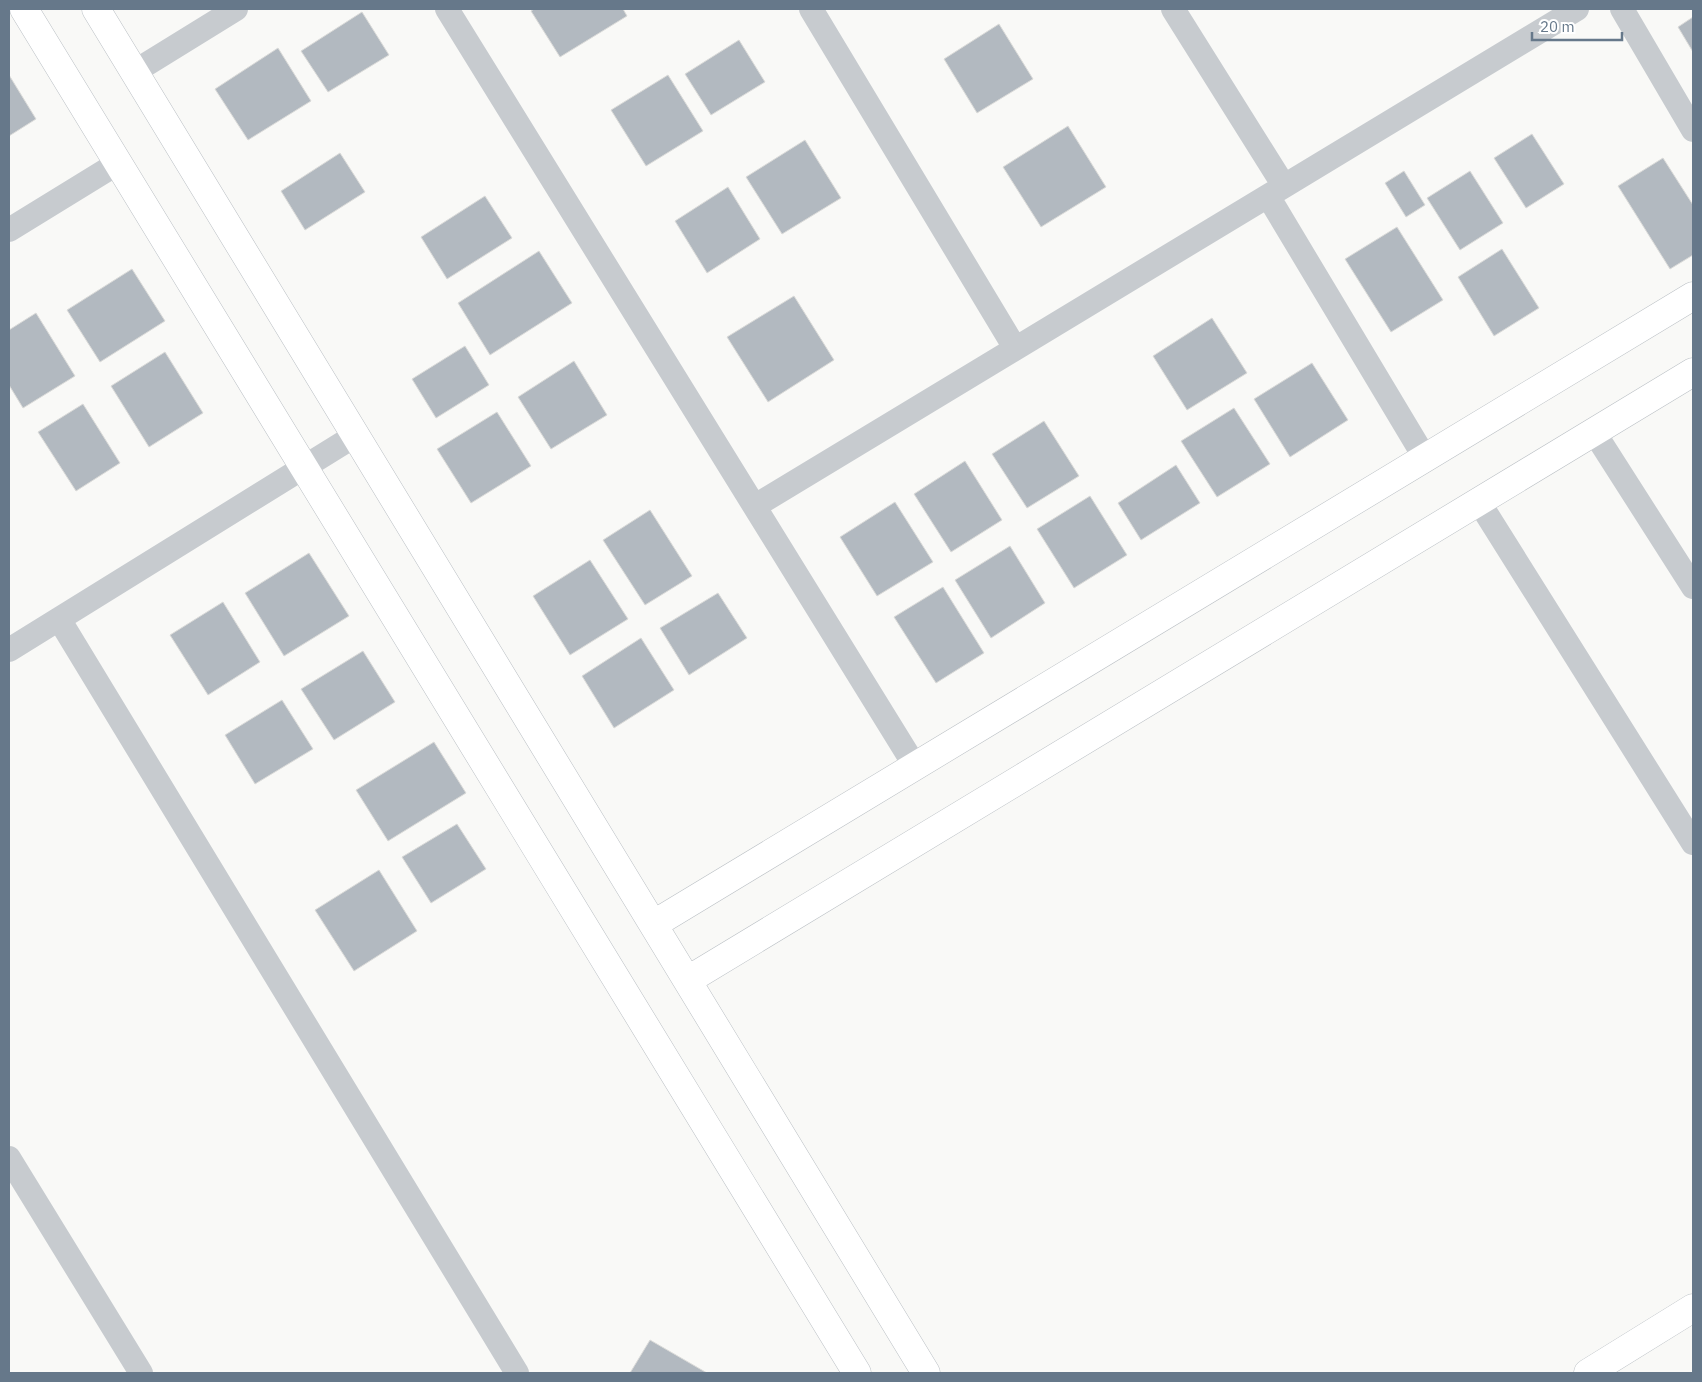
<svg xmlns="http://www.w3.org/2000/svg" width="1702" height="1382" font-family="'IBM Plex Sans',sans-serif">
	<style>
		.building { fill: #b2b9c0; stroke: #dbdbd9 }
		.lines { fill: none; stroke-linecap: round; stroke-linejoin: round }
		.secondary-casing { stroke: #bbc0c5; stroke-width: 29 }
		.street { stroke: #c7cbcf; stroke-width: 24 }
		.secondary { stroke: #fff; stroke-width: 28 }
	</style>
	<rect width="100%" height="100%" fill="#f9f9f7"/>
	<path class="building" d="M 534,9 L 623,9 L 627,16 L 560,57 L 531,11 Z
		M 362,12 L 389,55 L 328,92 L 301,51 Z
		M 1693,17 L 1693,52 L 1678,27 Z
		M 999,24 L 1033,79 L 977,113 L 944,59 Z
		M 739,40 L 765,82 L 711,115 L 685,74 Z
		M 278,48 L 311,101 L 248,140 L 215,89 Z
		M 9,75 L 36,119 L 9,136 Z
		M 668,75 L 703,131 L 646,166 L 611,110 Z
		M 1068,126 L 1106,187 L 1041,227 L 1003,167 Z
		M 1532,134 L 1564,184 L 1526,208 L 1494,158 Z
		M 805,140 L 841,198 L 782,234 L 746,177 Z
		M 340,153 L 365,192 L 305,230 L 281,191 Z
		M 1663,158 L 1693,205 L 1693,255 L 1670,269 L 1618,186 Z
		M 1404,171 L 1425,205 L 1406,217 L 1385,183 Z
		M 1470,171 L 1503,223 L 1460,250 L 1427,198 Z
		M 728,187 L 760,239 L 707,273 L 675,221 Z
		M 485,196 L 512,238 L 447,279 L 421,237 Z
		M 1397,227 L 1443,300 L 1391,332 L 1345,259 Z
		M 1502,249 L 1539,308 L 1494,336 L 1458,277 Z
		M 539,251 L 572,303 L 490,355 L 458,303 Z
		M 132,269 L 165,321 L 100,362 L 67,310 Z
		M 794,296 L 834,360 L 768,402 L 727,337 Z
		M 36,313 L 75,376 L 23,408 L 9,385 L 9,330 Z
		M 1212,318 L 1247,373 L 1187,410 L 1153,356 Z
		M 465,346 L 489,385 L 436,418 L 412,379 Z
		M 165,352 L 203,413 L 149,447 L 111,386 Z
		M 574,361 L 607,415 L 551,449 L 518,397 Z
		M 1312,363 L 1348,420 L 1290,457 L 1254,399 Z
		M 83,404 L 120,463 L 76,491 L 38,432 Z
		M 1234,408 L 1270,464 L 1217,497 L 1181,441 Z
		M 497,412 L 531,466 L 471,503 L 437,449 Z
		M 1044,421 L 1079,476 L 1027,508 L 992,454 Z
		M 965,461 L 1002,520 L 951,552 L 914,494 Z
		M 1176,465 L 1200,503 L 1141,540 L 1118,503 Z
		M 1090,496 L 1127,555 L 1074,588 L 1037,529 Z
		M 895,502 L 933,562 L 877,596 L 840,537 Z
		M 650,510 L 692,576 L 645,605 L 603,540 Z
		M 1010,546 L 1045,603 L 991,638 L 955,580 Z
		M 309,553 L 349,616 L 284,656 L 245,593 Z
		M 590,560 L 628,619 L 570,655 L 533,596 Z
		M 943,587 L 984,653 L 936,683 L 894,617 Z
		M 718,593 L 747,638 L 689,675 L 660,628 Z
		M 223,602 L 260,662 L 208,695 L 170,635 Z
		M 641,638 L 674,690 L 614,728 L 582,676 Z
		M 363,651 L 395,702 L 334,740 L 301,689 Z
		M 282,700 L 313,749 L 255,784 L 225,735 Z
		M 434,742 L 466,793 L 388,841 L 356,790 Z
		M 457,824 L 486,869 L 431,903 L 402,857 Z
		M 379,870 L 417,931 L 354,971 L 315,910 Z
		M 650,1340 L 707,1373 L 630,1373 Z"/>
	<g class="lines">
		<defs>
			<path id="secondary" d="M 24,9 L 857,1373
				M 96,9 L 926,1373
				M 654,924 L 1693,296
				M 688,980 L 1693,372
				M 1588,1373 L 1693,1308"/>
		</defs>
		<use href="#secondary" class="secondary-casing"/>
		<path class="street" d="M 447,9 L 915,766
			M 811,9 L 1015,348
			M 1173,9 L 1284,186
			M 1622,9 L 1693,130
			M 134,72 L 236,9
			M 1268,196 L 1425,458
			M 9,230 L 118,163
			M 1594,432 L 1693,587
			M 1479,502 L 1693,843
			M 755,506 L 1577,9
			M 59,619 L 517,1373
			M 9,650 L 356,435
			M 9,1158 L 141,1373"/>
		<use href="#secondary" class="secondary"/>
	</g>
	<rect width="1702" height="1382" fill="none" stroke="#66788a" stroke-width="20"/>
	<path d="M1532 32v8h90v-8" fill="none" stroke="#66788a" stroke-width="2.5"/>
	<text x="1540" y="32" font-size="15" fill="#66788a" stroke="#ffffff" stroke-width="4" paint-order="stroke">20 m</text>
</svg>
